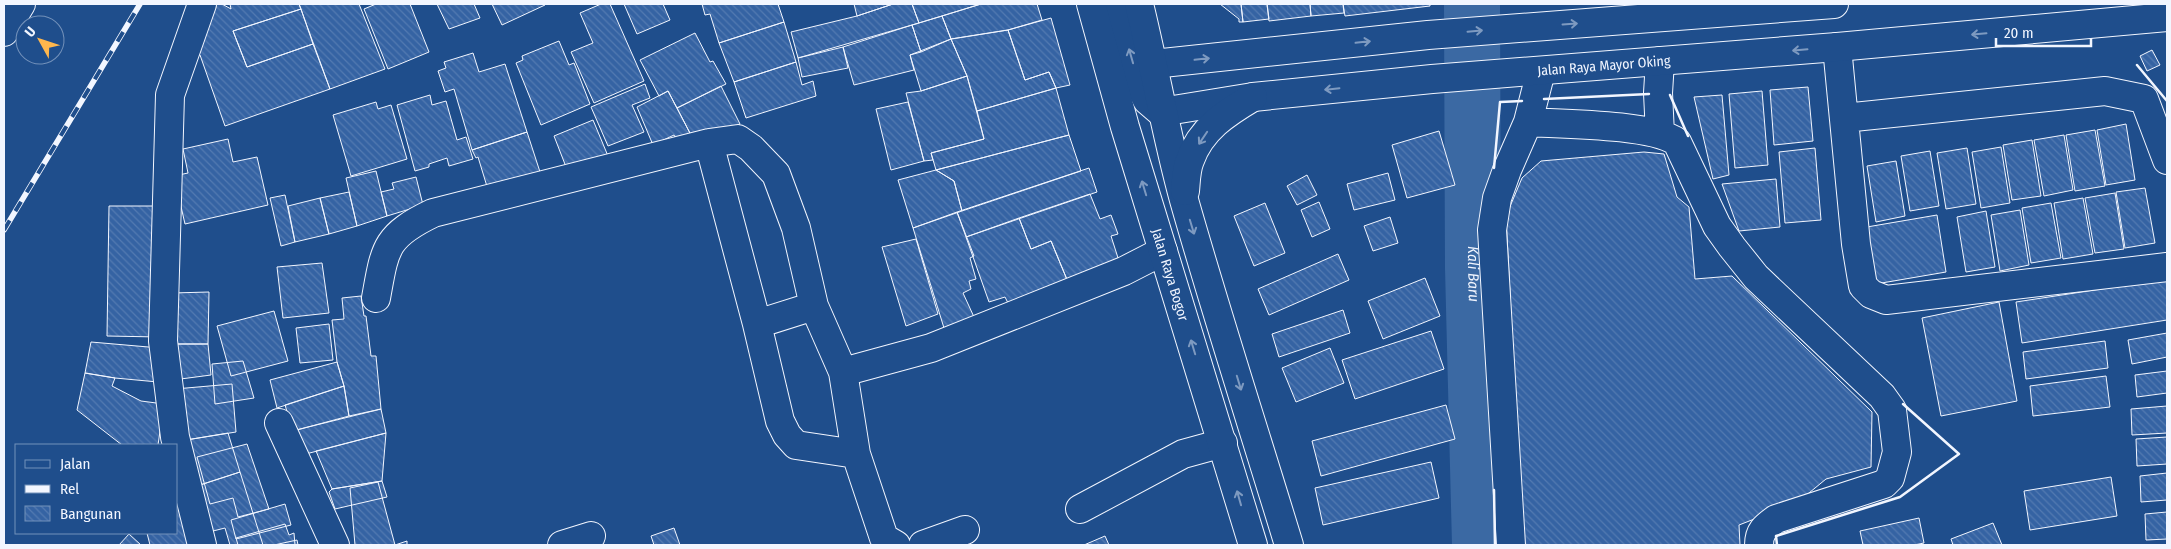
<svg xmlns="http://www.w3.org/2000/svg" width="2171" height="549" font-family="'Fira Sans Condensed',sans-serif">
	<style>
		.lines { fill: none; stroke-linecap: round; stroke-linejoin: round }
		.river { stroke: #3b69a3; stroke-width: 56 }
		.building { fill: url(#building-back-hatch); stroke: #f2f6ff }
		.minor-casing { stroke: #f2f6ff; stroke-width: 30 }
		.major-casing { stroke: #f2f6ff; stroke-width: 30 }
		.highway-casing { stroke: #f2f6ff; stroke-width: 30 }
		.minor { stroke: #1f4e8c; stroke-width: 28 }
		.major { stroke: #1f4e8c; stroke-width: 28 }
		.highway { stroke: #1f4e8c; stroke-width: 28 }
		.rail-casing { stroke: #f2f6ff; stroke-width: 5.5 }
		.rail { stroke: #1f4e8c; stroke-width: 4; stroke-dasharray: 11; stroke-linecap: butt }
		.wall { stroke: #f2f6ff; stroke-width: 2.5 }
		.oneway { stroke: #7e9ac0 }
		.labels { text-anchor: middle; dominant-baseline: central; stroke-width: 4; stroke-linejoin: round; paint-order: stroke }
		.street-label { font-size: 14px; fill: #f2f6ff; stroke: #1f4e8c }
		.water-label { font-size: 15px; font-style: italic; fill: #f2f6ff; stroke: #1f4e8c }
	</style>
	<defs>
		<pattern id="building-back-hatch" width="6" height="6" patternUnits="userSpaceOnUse" patternTransform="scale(1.25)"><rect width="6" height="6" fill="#3563a3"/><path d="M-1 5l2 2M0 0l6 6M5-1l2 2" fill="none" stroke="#537ab1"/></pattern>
	</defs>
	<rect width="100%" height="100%" fill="#1f4e8c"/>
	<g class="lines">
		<path class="river" id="s1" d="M 1472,4 L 1473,268 L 1480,545"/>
	</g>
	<path class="building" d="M 211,4 L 222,4 L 231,9 L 230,4 L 299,4 L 301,9 L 233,31 L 247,67 L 313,44 L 330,89 L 225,126 L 200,55 L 186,47 Z
		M 299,4 L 359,4 L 385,69 L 330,89 Z
		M 376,4 L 410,4 L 429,52 L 388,69 L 364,9 Z
		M 437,4 L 474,4 L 480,18 L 449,29 Z
		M 492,4 L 545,4 L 545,5 L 502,25 Z
		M 601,4 L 610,4 L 644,81 L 594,103 L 571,52 L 593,43 L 580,13 Z
		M 624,4 L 663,4 L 670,20 L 637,34 Z
		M 702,4 L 778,4 L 784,22 L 719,43 L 710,14 L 705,15 Z
		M 854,4 L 893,4 L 857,16 Z
		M 893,4 L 912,4 L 919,23 L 798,58 L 791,32 L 857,16 Z
		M 912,4 L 981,4 L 919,23 Z
		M 981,4 L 1037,4 L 1042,20 L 1008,30 L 951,39 L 942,16 Z
		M 1220,4 L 1241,4 L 1243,22 L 1239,22 L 1239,19 Z
		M 1241,4 L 1267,4 L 1269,19 L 1243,22 Z
		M 1267,4 L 1310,4 L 1311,16 L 1269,21 Z
		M 1310,4 L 1343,4 L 1344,13 L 1311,16 Z
		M 1343,4 L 1430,4 L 1430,6 L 1345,16 Z
		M 301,9 L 313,44 L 247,67 L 233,31 Z
		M 942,16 L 951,39 L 921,52 L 912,25 Z
		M 1051,18 L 1070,85 L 1056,88 L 1049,72 L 1025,80 L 1008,30 Z
		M 784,22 L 796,62 L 734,82 L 719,43 Z
		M 912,25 L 921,52 L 910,55 L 914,70 L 854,85 L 843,47 Z
		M 1008,30 L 1025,80 L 1049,72 L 1056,88 L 977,111 L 967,76 L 951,39 Z
		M 695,33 L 710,62 L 713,61 L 726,84 L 677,108 L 668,91 L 659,96 L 640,60 Z
		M 951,39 L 967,76 L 921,91 L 910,55 Z
		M 559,41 L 569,65 L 574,63 L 590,104 L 541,125 L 516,63 L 523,60 L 522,56 Z
		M 843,47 L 848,68 L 802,77 L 798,58 Z
		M 2152,50 L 2160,65 L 2147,71 L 2140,56 Z
		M 473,53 L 479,72 L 505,64 L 527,132 L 472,150 L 454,89 L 445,92 L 438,71 L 446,68 L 444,62 Z
		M 796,62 L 802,85 L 813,81 L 816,96 L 746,118 L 734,82 Z
		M 967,76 L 984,139 L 931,153 L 933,160 L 924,161 L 906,93 L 921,91 Z
		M 645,84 L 650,98 L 632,105 L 644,132 L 608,146 L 591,107 Z
		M 721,86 L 740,124 L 702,143 L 692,137 L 677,108 Z
		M 1808,87 L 1813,141 L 1774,145 L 1770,90 Z
		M 1056,88 L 1069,135 L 936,170 L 931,153 L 984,139 L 977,111 Z
		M 668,91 L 692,137 L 679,144 L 674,135 L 653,145 L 637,107 Z
		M 1762,91 L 1768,165 L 1735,168 L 1729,94 Z
		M 430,95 L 432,105 L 446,101 L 457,140 L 466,137 L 473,159 L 449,166 L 447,158 L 429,164 L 429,167 L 415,171 L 397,105 Z
		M 1722,95 L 1729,175 L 1713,179 L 1694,97 Z
		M 376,102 L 378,109 L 391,105 L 407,159 L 351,176 L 333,115 Z
		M 908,102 L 924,161 L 891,170 L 876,109 Z
		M 593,120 L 608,156 L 568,172 L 554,136 Z
		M 2126,124 L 2135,180 L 2106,185 L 2097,130 Z
		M 2095,130 L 2105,186 L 2075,191 L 2066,135 Z
		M 1439,131 L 1455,185 L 1407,198 L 1392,145 Z
		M 527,132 L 541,175 L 489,193 L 478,157 L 476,158 L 472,150 Z
		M 1069,135 L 1081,171 L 962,211 L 954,181 L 936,170 Z
		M 2064,135 L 2073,190 L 2044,196 L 2034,140 Z
		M 228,139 L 233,162 L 257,157 L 268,205 L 185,224 L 174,176 L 188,173 L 183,149 Z
		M 2032,140 L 2041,196 L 2012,200 L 2003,145 Z
		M 2001,147 L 2010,203 L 1981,208 L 1972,152 Z
		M 1815,148 L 1821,220 L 1785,223 L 1779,152 Z
		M 1967,148 L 1976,204 L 1946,209 L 1937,153 Z
		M 1930,151 L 1939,206 L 1910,211 L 1901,156 Z
		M 1644,152 L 1664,154 L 1677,197 L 1689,207 L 1695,279 L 1732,276 L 1872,412 L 1871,467 L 1826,479 L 1798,502 L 1739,525 L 1740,545 L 1523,545 L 1506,216 L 1522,178 L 1541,161 Z
		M 1896,161 L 1905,216 L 1876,222 L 1867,166 Z
		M 1089,168 L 1097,192 L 966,237 L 957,212 Z
		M 936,170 L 954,181 L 962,211 L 913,228 L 898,180 Z
		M 376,171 L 387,216 L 357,226 L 346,178 Z
		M 1388,173 L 1395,200 L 1354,210 L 1347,184 Z
		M 1307,175 L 1317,195 L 1297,205 L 1287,186 Z
		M 416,177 L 423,205 L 387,216 L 381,192 L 394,189 L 392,183 Z
		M 1776,179 L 1780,227 L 1739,231 L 1722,184 Z
		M 2145,188 L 2155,243 L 2125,248 L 2116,192 Z
		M 349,192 L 357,226 L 329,234 L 320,198 Z
		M 2115,193 L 2124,249 L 2095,253 L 2085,198 Z
		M 1090,194 L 1100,219 L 1111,215 L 1118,234 L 1111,236 L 1119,261 L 1068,282 L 1051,241 L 1031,249 L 1019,218 Z
		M 285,195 L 295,242 L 281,246 L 270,198 Z
		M 320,198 L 329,234 L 295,242 L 288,206 Z
		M 2083,198 L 2093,254 L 2063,259 L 2054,203 Z
		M 1319,202 L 1330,229 L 1312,237 L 1301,210 Z
		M 1265,203 L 1285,253 L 1254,266 L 1234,216 Z
		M 2051,203 L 2061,258 L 2031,263 L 2022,208 Z
		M 109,206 L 162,206 L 159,337 L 107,336 Z
		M 2020,210 L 2029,265 L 2000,271 L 1991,215 Z
		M 1986,211 L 1995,267 L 1966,272 L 1957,217 Z
		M 957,212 L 974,256 L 970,258 L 976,279 L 969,281 L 971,289 L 963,293 L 974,317 L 944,328 L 913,228 Z
		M 1937,215 L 1946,272 L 1870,285 L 1861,228 Z
		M 1390,217 L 1398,243 L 1373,251 L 1364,226 Z
		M 1019,218 L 1031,249 L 1051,241 L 1068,282 L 1008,303 L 1005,297 L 989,302 L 966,237 Z
		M 916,239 L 938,314 L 906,326 L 882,247 Z
		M 1338,254 L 1349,280 L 1269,315 L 1258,289 Z
		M 322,263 L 329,313 L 283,318 L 277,267 Z
		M 1425,278 L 1440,316 L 1383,339 L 1368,301 Z
		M 2167,279 L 2167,320 L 2022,343 L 2016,302 Z
		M 209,292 L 208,344 L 171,344 L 172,293 Z
		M 361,296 L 364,316 L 366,316 L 371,356 L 376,356 L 381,409 L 349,416 L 344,386 L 337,362 L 332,320 L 344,319 L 342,298 Z
		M 1999,302 L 2017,401 L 1941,416 L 1922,318 Z
		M 1343,310 L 1350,333 L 1279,357 L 1272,334 Z
		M 274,311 L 288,361 L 231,376 L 217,326 Z
		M 329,324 L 333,360 L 300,363 L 296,328 Z
		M 1431,331 L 1444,369 L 1355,399 L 1342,360 Z
		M 2167,333 L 2167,357 L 2132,364 L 2128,340 Z
		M 2105,341 L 2108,368 L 2026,379 L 2023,352 Z
		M 91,342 L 160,348 L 158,382 L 115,378 L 85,373 Z
		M 171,344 L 208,344 L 211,375 L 173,380 Z
		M 1330,348 L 1344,383 L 1296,402 L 1282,368 Z
		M 243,361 L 254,398 L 215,404 L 212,364 Z
		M 337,362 L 344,386 L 277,408 L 270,380 Z
		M 2167,371 L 2167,393 L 2137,397 L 2135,375 Z
		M 85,373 L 115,378 L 112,386 L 141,401 L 164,404 L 158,445 L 122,445 L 77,410 Z
		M 2106,376 L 2110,407 L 2033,416 L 2030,386 Z
		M 232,384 L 236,432 L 180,441 L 175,389 Z
		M 344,386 L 349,416 L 293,431 L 285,405 Z
		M 1446,405 L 1455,439 L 1321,476 L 1312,441 Z
		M 2167,406 L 2167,433 L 2132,435 L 2131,409 Z
		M 381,409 L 386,433 L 302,455 L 296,430 Z
		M 228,433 L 240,472 L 200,485 L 180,441 Z
		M 386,433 L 382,481 L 332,489 L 316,451 Z
		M 2167,437 L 2167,464 L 2137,466 L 2136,439 Z
		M 247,444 L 269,509 L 238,517 L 233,498 L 210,504 L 197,457 Z
		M 1431,462 L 1439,498 L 1323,525 L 1315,488 Z
		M 176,472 L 188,545 L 150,545 L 147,533 L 176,533 Z
		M 240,472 L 263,545 L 230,545 L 225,528 L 213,531 L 200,485 Z
		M 2167,473 L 2167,500 L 2141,502 L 2140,476 Z
		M 2111,477 L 2117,516 L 2030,530 L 2024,491 Z
		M 382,481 L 387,497 L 335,509 L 329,492 L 332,489 Z
		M 378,482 L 395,545 L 407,541 L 407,545 L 355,545 L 350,488 Z
		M 285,504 L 291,525 L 236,539 L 231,520 Z
		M 2167,512 L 2167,539 L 2146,540 L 2145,514 Z
		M 1919,518 L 1924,543 L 1914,545 L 1863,545 L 1860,531 Z
		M 1993,523 L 2002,545 L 1953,545 L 1951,539 Z
		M 285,524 L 289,535 L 294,533 L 295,545 L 238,545 L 236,538 Z
		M 674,528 L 680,545 L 654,545 L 651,536 Z
		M 129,534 L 141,545 L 119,545 Z
		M 1105,536 L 1109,545 L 1084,545 Z
		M 297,540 L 298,545 L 274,545 Z"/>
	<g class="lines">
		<defs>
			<path id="minor" d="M 202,4 L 170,95 L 163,341 L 175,437 L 202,545
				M 4,32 L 21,4
				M 1837,47 L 1856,244 L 1863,286 L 1871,294 L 1886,300 L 2167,267
				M 1660,61 L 1658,93 L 1660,134
				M 1844,118 L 2105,91 L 2144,99 L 2167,160
				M 1528,122 C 1563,124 1652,124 1677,142 L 1717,226 L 1732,247 L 1756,277 L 1882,396 L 1892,410 L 1897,452 L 1890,478 L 1884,484 L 1776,519 C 1765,527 1759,531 1759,545
				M 709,143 L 757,324 L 780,421 L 787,435 L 796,445 L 856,454 L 884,538 L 896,545
				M 376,298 C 385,248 385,236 433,213 L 709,143 L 738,139 L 751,148 L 776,174 L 796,228 L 814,306 L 843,372 L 931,348 L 1124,271 L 1163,251
				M 757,324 L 814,306
				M 843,372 L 856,454
				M 279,423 L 335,545
				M 1080,509 L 1183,454 L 1223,443
				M 562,545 L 591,536
				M 923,545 L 965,530
				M 1511,545 L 1492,230 L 1497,198 L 1507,170 L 1528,122 L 1541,71"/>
			<g id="major">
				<path id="s2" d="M 1116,4 L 1141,88 L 1147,100 L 1161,112 L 1253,97 L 1432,79 L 1837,47 L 2167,17"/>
				<path d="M 1153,64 L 1428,35 L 1834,4"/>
			</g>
			<g id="highway">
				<path id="s3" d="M 1091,4 L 1125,127 L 1253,545"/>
				<path d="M 1139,4 C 1155,69 1166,135 1184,200 C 1217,316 1254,430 1289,545"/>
				<path d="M 1185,191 C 1186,181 1186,169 1190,160 C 1201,129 1226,113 1253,97"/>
			</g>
		</defs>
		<use href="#minor" class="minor-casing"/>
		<use href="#major" class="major-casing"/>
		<use href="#highway" class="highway-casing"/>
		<use href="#minor" class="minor"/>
		<use href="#major" class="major"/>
		<use href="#highway" class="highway"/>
		<defs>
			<path id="rail" d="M 4,230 L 140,4"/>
		</defs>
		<use href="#rail" class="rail-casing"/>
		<use href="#rail" class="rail"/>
		<path class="wall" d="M 2137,65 L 2167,101
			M 1670,95 L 1688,136
			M 1544,99 L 1649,94
			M 1494,168 L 1500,102 L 1522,101
			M 1494,490 L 1495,545
			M 1777,545 L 1776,536 L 1900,497 L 1959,454 L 1903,404"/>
	</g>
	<defs><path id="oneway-shaft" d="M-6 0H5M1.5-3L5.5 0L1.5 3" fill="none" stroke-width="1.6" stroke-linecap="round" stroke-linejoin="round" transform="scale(1.25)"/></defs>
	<g class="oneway">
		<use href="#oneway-shaft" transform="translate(1570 24) rotate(-4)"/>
		<use href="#oneway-shaft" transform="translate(1475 31) rotate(-5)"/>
		<use href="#oneway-shaft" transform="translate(1979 34) rotate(175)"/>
		<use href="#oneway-shaft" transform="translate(1363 42) rotate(-6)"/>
		<use href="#oneway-shaft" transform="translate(1800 50) rotate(175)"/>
		<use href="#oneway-shaft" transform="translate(1131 56) rotate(-106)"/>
		<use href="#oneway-shaft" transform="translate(1202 59) rotate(-6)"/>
		<use href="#oneway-shaft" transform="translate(1332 89) rotate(174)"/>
		<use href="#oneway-shaft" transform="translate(1203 138) rotate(124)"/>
		<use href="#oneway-shaft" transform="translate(1144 188) rotate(-107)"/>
		<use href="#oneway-shaft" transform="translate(1192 227) rotate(73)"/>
		<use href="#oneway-shaft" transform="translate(1193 347) rotate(-107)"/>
		<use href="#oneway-shaft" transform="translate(1239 383) rotate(73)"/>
		<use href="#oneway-shaft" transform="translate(1239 498) rotate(-106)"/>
	</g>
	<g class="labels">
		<g class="street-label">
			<text stroke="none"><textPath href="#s2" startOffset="565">Jalan Raya Mayor Oking</textPath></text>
			<text stroke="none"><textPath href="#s3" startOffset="282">Jalan Raya Bogor</textPath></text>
		</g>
		<g class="water-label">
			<text stroke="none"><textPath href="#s1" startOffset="270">Kali Baru</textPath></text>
		</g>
	</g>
	<rect width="2171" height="549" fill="none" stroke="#f2f6ff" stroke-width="10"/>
	<rect x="15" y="444" width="162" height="90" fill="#1f4e8c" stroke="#7391ba"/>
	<rect x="25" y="460" width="25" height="8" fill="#1f4e8c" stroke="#7391ba"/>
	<text x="60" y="469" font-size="15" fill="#f2f6ff">Jalan</text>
	<rect x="25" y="485" width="25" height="8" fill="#f2f6ff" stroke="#7391ba"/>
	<text x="60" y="494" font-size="15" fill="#f2f6ff">Rel</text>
	<rect x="25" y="506" width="25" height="15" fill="url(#building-back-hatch)" stroke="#7391ba"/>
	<text x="60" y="519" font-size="15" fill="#f2f6ff">Bangunan</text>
	<g transform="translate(40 40) rotate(310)"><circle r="24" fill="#1f4e8c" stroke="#7391ba"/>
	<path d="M0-4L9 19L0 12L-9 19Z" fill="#ffb74d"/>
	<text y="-8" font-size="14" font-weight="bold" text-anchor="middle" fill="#f2f6ff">U</text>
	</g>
	<path d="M1996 38v8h95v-8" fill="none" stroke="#f2f6ff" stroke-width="2.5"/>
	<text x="2004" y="38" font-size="15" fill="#f2f6ff" stroke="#1f4e8c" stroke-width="4" paint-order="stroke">20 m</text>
</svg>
